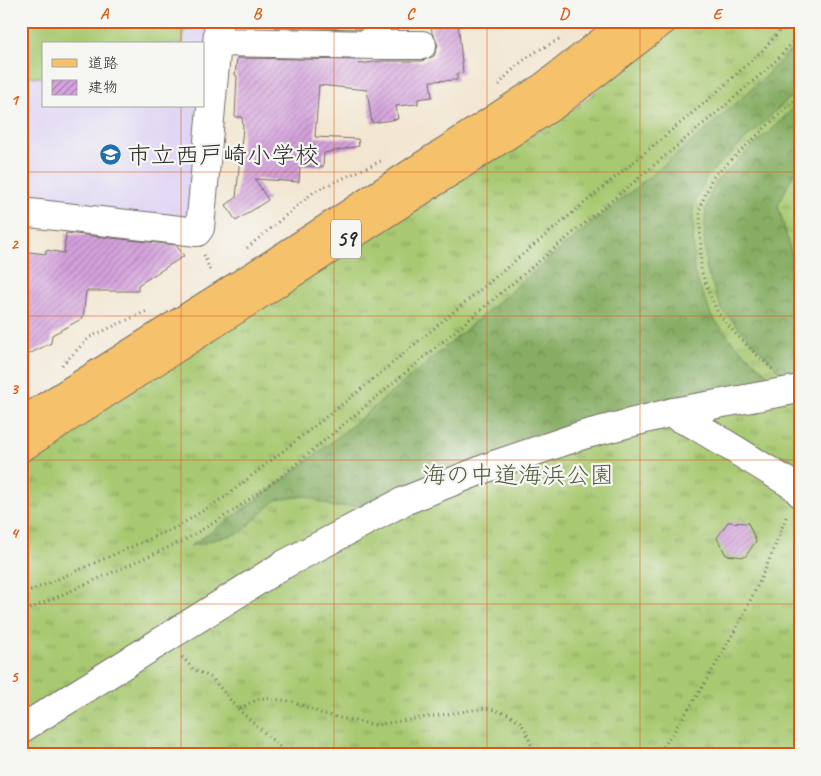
<svg xmlns="http://www.w3.org/2000/svg" width="821" height="776" font-family="Caveat,'Klee One',sans-serif">
	<style>
		.built { fill: #dfd5f5; fill-rule: evenodd }
		.grass { fill: url(#grass-tufts); stroke: #6a7a4e }
		.forest { fill: url(#forest-crowns); stroke: #586c47 }
		.pitch { fill: #a8c971; stroke: #6a7a4e }
		.building { fill: url(#building-hatch) }
		.lines { fill: none; stroke-linecap: round; stroke-linejoin: round }
		.minor-casing { stroke: #716c65; stroke-width: 30 }
		.major-casing { stroke: #716c65; stroke-width: 30 }
		.path { stroke: #716c65; stroke-width: 3; stroke-dasharray: 1 4; stroke-linecap: butt }
		.minor { stroke: #fff; stroke-width: 28 }
		.major { stroke: #f5c16b; stroke-width: 28 }
		.grid { fill: none; stroke: #df570e; stroke-width: 1; stroke-opacity: 0.55 }
		.labels { text-anchor: middle; dominant-baseline: central; stroke-width: 4.5; stroke-linejoin: round; paint-order: stroke }
		.shield { fill: #f6f6f2; stroke: #686867; stroke-width: 1 }
		.shield-label { font-size: 22px; font-weight: bold; fill: #2b2b2b }
		.poi-label { font-size: 24px; fill: #2b2b2b; stroke: #f6f6f2; text-anchor: start }
		.park-label { font-size: 24px; fill: #505a40; stroke: #f6f6f2 }
		.neatline { fill: none; stroke: #df570e; stroke-width: 2 }
		.grid-label { font-size: 16px; text-anchor: middle; font-weight: bold; fill: #df570e }
	</style>
	<defs>
		<pattern id="grass-tufts" width="24" height="20" patternUnits="userSpaceOnUse" patternTransform="scale(1.25)"><rect width="24" height="20" fill="#a8c971"/><path d="M3 7l-1-3M5 7V3M7 7l1-3M15 17l-1-3M17 17v-4M19 17l1-3" fill="none" stroke="#89a35d"/></pattern>
		<pattern id="forest-crowns" width="20" height="18" patternUnits="userSpaceOnUse" patternTransform="scale(1.25)"><rect width="20" height="18" fill="#86ad63"/><path d="M2 6a3 3 0 1 1 6 0M12 15a3 3 0 1 1 6 0" fill="none" stroke="#6e8d52"/></pattern>
		<pattern id="building-hatch" width="6" height="6" patternUnits="userSpaceOnUse" patternTransform="scale(1.25)"><rect width="6" height="6" fill="#d4a1dc"/><path d="M-1 1l2-2M0 6l6-6M5 7l2-2" fill="none" stroke="#ac83b3"/></pattern>
	</defs>
	<rect width="100%" height="100%" fill="#f6f6f2"/>
	<filter id="ink" filterUnits="userSpaceOnUse"><feTurbulence type="fractalNoise" baseFrequency=".02" numOctaves="2"/><feDisplacementMap in="SourceGraphic" scale="10" xChannelSelector="R" yChannelSelector="G"/><feConvolveMatrix kernelMatrix="1 2 1 2 8 2 1 2 1" color-interpolation-filters="sRGB"/></filter>
	<filter id="wash" filterUnits="userSpaceOnUse"><feTurbulence type="fractalNoise" baseFrequency=".0096" numOctaves="4" result="noise"/><feDisplacementMap in="SourceGraphic" scale="20" xChannelSelector="R" yChannelSelector="G"/><feGaussianBlur stdDeviation="1.12" result="paint"/><feColorMatrix in="noise" values="0 0 0 0 0 0 0 0 0 0 0 0 0 0 0 0 0 1.4 0 .05"/><feComposite in="paint" operator="in"/></filter>
	<g filter="url(#wash)">
		<rect width="100%" height="100%" fill="#f3e6d1"/>
		<path class="built" d="M 21,21 L 213,21 L 195,224 L 21,204 ZM 44,44 L 204,44 L 204,106 L 44,106 Z"/>
		<path class="grass" d="M 679,21 L 800,21 L 800,755 L 21,755 L 21,459 L 576,107 L 670,33 Z"/>
		<path class="forest" d="M 800,40 L 800,88 L 708,175 L 693,206 L 694,272 L 712,317 L 735,344 L 779,385 L 489,457 L 360,505 L 334,507 L 306,496 L 276,500 L 240,533 L 190,546 C 321,460 437,352 557,252 C 639,183 728,119 800,40 Z
			M 800,102 L 800,167 L 792,177 L 778,205 L 796,271 L 800,274 L 800,375 L 786,378 L 722,310 L 706,269 L 704,237 L 706,207 L 716,181 Z"/>
		<path class="pitch" d="M 21,21 L 185,21 L 183,44 L 44,44 L 44,78 L 21,75 Z"/>
		<g id="blocks">
			<path class="building" d="M 274,21 L 360,21 L 360,29 L 274,27 Z
				M 431,21 L 458,21 L 463,73 L 457,74 L 457,80 L 430,81 L 432,97 L 418,99 L 418,104 L 396,106 L 398,119 L 372,123 L 367,90 L 319,85 L 315,137 L 358,139 L 359,146 L 324,153 L 323,167 L 300,166 L 299,182 L 255,179 L 268,200 L 236,221 L 226,205 L 236,198 L 243,128 L 242,117 L 235,117 L 237,76 L 235,75 L 237,58 L 360,60 L 359,64 L 382,61 L 422,61 L 434,56 L 438,45 L 432,33 Z
				M 66,233 L 176,245 L 184,256 L 138,285 L 138,291 L 86,291 L 83,318 L 52,335 L 51,343 L 21,358 L 28,285 L 21,284 L 21,251 L 46,254 L 46,250 L 64,253 Z
				M 728,522 L 748,523 L 756,541 L 745,557 L 726,555 L 717,538 Z"/>
		</g>
	</g>
	<g filter="url(#ink)">
		<use href="#blocks" fill-opacity="0" stroke="#716c65" stroke-width="1"/>
		<g class="lines">
			<defs>
				<path id="minor" d="M 217,42 L 377,45 L 375,21
					M 377,45 L 422,45
					M 21,212 L 197,232 L 200,228 L 219,21
					M 673,412 L 679,418 L 695,425 L 794,486 L 800,493
					M 21,729 L 283,565 L 404,501 L 494,465 L 583,435 L 673,412 L 800,389"/>
				<path id="major" d="M 21,422 L 272,264 L 543,87 L 628,21
					M 21,448 L 556,104 L 663,21"/>
			</defs>
			<use href="#minor" class="minor-casing"/>
			<use href="#major" class="major-casing"/>
			<path class="path" d="M 499,85 C 516,63 536,50 561,39
				M 247,248 L 315,191 L 383,160
				M 204,255 L 211,273
				M 62,365 L 90,337 L 147,311
				M 772,369 L 740,339 L 718,313 L 709,293 L 701,270 L 700,207 L 712,178 L 800,95
				M 796,459 L 798,415
				M 21,595 L 177,527 L 225,497 L 360,390 L 708,100 L 764,49 L 788,21
				M 21,613 L 183,541 L 233,511 L 283,475 L 720,110 L 777,60 L 800,33
				M 182,657 L 193,669 L 212,678 L 238,709 L 261,698 L 291,701 L 326,715 L 375,725 L 486,708 L 508,714 L 520,722 L 526,731 L 535,755
				M 238,709 L 289,755
				M 658,755 C 709,680 757,600 787,514"/>
			<use href="#minor" class="minor"/>
			<use href="#major" class="major"/>
		</g>
	</g>
	<path class="grid" d="M 181,21 L 181,44M 334,21 L 334,755M 487,21 L 487,755M 640,21 L 640,755M 181,106 L 181,755M 21,172 L 800,172M 21,316 L 800,316M 21,460 L 800,460M 21,604 L 800,604"/>
	<defs>
		<symbol id="school-disc" viewBox="-11 -11 22 22"><circle r="9.5" fill="#1f6fb2" stroke="#f6f6f2"/><path d="M0-5L7-2L0 1L-7-2ZM-4 1L0 2.5L4 1V4Q0 6-4 4Z" fill="#fff"/></symbol>
	</defs>
	<g fill-rule="evenodd">
		<use href="#school-disc" x="98" y="142" width="25" height="25"/>
	</g>
	<g class="labels">
		<rect class="shield" x="331" y="219.5" width="30" height="39" rx="4"/>
		<g class="shield-label">
			<text x="346" y="239">59</text>
		</g>
		<g class="poi-label">
			<text x="127" y="155">市立西戸崎小学校</text>
		</g>
		<g class="park-label">
			<text x="518" y="475">海の中道海浜公園</text>
		</g>
	</g>
	<rect width="821" height="776" fill="none" stroke="#f6f6f2" stroke-width="55"/>
	<rect x="42" y="42" width="162" height="65" fill="#f6f6f2" stroke="#a5a5a2"/>
	<rect x="52" y="59" width="25" height="8" fill="#f5c16b" stroke="#a5a5a2"/>
	<text x="88" y="68" font-size="15" fill="#2b2b2b">道路</text>
	<rect x="52" y="80" width="25" height="15" fill="url(#building-hatch)" stroke="#a5a5a2"/>
	<text x="88" y="92" font-size="15" fill="#2b2b2b">建物</text>
	<rect x="28" y="28" width="766" height="720" class="neatline"/>
	<g class="grid-label">
		<text x="104" y="19">A</text>
		<text x="257" y="19">B</text>
		<text x="410" y="19">C</text>
		<text x="564" y="19">D</text>
		<text x="717" y="19">E</text>
		<text x="14" y="105">1</text>
		<text x="14" y="249">2</text>
		<text x="14" y="394">3</text>
		<text x="14" y="538">4</text>
		<text x="14" y="682">5</text>
	</g>
</svg>
